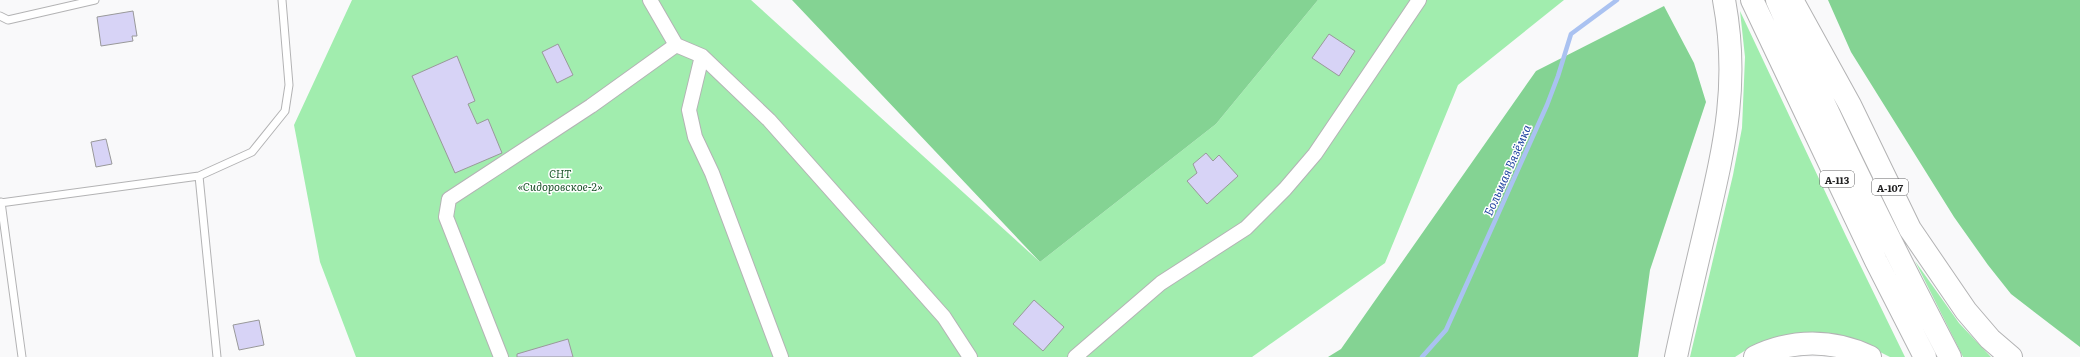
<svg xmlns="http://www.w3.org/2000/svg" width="2080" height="357" font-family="Literata,serif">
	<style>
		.green { fill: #a1edae }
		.forest { fill: #84d393 }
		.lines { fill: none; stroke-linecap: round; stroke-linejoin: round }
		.stream { stroke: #aac2f1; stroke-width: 4.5 }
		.building { fill: #d7d3f6; stroke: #99999a }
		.lane-casing { stroke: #b3b3b4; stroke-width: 9 }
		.street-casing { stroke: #b3b3b4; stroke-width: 16 }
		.highway-casing { stroke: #b3b3b4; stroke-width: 24 }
		.lane { stroke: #fff; stroke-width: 7 }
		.street { stroke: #fff; stroke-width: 14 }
		.highway { stroke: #fff; stroke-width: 22 }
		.labels { text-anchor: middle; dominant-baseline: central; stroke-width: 3; stroke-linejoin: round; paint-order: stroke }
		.shield { fill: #fff; stroke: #636364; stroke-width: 1 }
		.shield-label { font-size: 10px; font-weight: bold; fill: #202021 }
		.park-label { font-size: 11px; font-style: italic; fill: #1d552c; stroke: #fff }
		.water-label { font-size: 12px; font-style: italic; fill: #2448a1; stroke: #fff }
	</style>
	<rect width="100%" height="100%" fill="#f9f9fa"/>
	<path class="green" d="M 352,0 L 751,0 L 1040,262 L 1216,124 L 1318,0 L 1564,0 L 1458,85 L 1385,263 L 1252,357 L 356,357 L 320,262 L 294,125 Z
		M 1740,11 L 1846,236 L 1905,357 L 1890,357 L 1860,342 L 1767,341 L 1749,348 L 1735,357 L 1690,357 L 1733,175 L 1742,128 L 1745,57 Z
		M 1915,261 L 1959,323 L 1991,357 L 1963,357 Z"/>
	<path class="forest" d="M 792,0 L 1318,0 L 1216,124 L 1040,262 Z
		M 1828,0 L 2080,0 L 2080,347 L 2011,294 L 1988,265 L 1954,217 L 1851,52 Z
		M 1664,6 L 1694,63 L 1706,102 L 1650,270 L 1638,357 L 1328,357 L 1341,349 L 1536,71 Z"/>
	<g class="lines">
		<path class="stream" d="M 1422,357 L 1446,330 L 1547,105 L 1558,76 L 1571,34 L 1617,0"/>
	</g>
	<path class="building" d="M 133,11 L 137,36 L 132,36 L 133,41 L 101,46 L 97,17 Z
		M 1329,34 L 1355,51 L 1339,76 L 1312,58 Z
		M 558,44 L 573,75 L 557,83 L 542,52 Z
		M 457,56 L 475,101 L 468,104 L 477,124 L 488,119 L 502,153 L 455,173 L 412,76 Z
		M 106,139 L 112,164 L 96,167 L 91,142 Z
		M 1206,153 L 1213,161 L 1219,155 L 1238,176 L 1207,204 L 1187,181 L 1197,173 L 1193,164 Z
		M 1034,300 L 1064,327 L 1043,351 L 1013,324 Z
		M 259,320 L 264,345 L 239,350 L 233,325 Z
		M 568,339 L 573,357 L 517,357 L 517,354 Z"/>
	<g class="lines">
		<defs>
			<path id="lane" d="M 0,16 L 8,20 L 95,0
				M 199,176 L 217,357
				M 1,202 L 22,357
				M 0,203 L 199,176 L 252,152 L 285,111 L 289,85 L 282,0"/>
			<path id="street" d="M 650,0 L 676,45 L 702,56 L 769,120 L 944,317 L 970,357
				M 702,56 L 689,110 L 695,137 L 712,173 L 781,357
				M 501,357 L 446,217 L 449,199 L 591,106 L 676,45
				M 1075,357 L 1161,283 L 1246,228 L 1285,189 L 1315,154 L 1419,0"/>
			<path id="highway" d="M 1752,0 L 1876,261 L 1925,357
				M 1777,0 C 1830,121 1889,240 1950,357
				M 1792,0 L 1850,105 L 1910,229 L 1966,311 L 1990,339 L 2011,357
				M 1676,357 C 1685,315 1695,272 1705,230 C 1724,148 1740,85 1724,0
				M 1755,357 C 1792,339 1833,339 1870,357"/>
		</defs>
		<use href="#lane" class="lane-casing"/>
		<use href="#street" class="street-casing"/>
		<use href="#highway" class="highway-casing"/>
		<use href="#lane" class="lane"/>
		<use href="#street" class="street"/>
		<use href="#highway" class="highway"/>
	</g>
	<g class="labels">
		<g class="shield">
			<rect x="1820" y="171" width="34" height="16" rx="3"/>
			<rect x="1872" y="179" width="36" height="16" rx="3"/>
		</g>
		<g class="shield-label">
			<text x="1837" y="179">А-113</text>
			<text x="1890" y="187">А-107</text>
		</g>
		<g class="park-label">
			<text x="560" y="173">СНТ<tspan x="560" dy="13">«Сидоровское-2»</tspan></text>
		</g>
		<g class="water-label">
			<text transform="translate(1507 170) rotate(-66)">Большая Вязёмка</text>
		</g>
	</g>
</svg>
